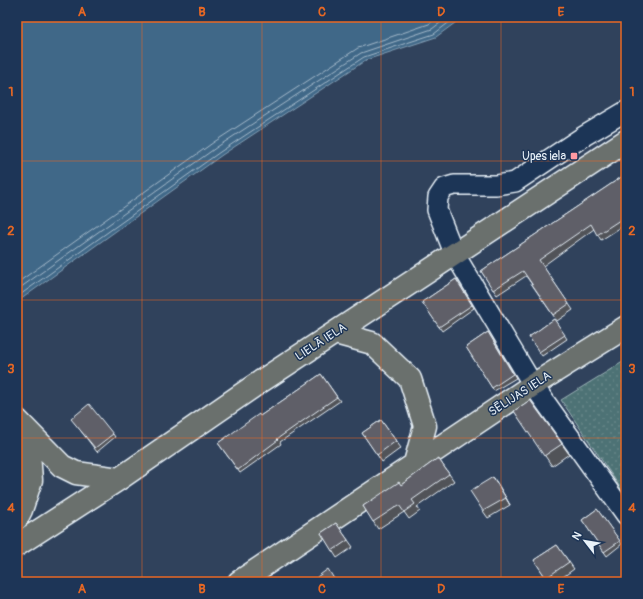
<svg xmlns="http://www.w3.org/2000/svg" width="643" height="599" font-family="Pangolin,sans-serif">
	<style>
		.grass { fill: url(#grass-dots); stroke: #9ab2b6 }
		.water { fill: #406888; stroke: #839fb5 }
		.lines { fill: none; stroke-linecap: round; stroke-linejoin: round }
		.shore { stroke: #a5bacb; stroke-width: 1 }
		.minor-casing { stroke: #e8f1f8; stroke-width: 22 }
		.primary-casing { stroke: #e8f1f8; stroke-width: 25 }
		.minor { stroke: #1d3557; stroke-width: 19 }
		.primary { stroke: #6b706d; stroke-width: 22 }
		.wall { fill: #515259; stroke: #e8f1f8 }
		.shaded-wall { fill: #424249; stroke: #e8f1f8 }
		.building { fill: #5e5f68; stroke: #e8f1f8 }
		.grid { fill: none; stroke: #e86824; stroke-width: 1; stroke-opacity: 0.55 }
		.poi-dot { fill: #ff9aa2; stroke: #1d3557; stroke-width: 1.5 }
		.labels { text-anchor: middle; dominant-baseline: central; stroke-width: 3; stroke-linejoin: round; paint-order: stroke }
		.poi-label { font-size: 12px; fill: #e8f1f8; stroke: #1d3557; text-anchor: end }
		.street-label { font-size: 12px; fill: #e8f1f8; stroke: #1d3557 }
		.neatline { fill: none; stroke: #e86824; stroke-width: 1.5 }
		.grid-label { font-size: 13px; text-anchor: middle; font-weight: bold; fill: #e86824 }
	</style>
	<defs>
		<pattern id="grass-dots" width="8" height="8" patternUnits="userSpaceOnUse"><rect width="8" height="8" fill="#4d7274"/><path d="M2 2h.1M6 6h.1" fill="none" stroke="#678789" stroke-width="1.8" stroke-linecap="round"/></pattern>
	</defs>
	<rect width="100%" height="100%" fill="#30425c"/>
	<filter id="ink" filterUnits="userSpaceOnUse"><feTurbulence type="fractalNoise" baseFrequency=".025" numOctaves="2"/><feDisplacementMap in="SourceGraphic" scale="8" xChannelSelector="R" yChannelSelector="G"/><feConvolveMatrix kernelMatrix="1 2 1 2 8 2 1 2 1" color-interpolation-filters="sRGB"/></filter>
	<g filter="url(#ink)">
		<path class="grass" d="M 626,360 L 626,496 L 561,400 Z"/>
		<path class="water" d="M 17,17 L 463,17 L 436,37 L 366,60 L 222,155 L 17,302 Z"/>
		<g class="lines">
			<path class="shore" d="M 17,283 L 214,142 L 358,48 L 429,24 L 438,17
				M 17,290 L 217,147 L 361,53 L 432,29 L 448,17
				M 17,297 L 220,152 L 364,57 L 434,34 L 456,17"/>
			<defs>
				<path id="minor" d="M 626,111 L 584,136 L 515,182 L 496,185 L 454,185 L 444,188 L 438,197 L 437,210 L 454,253 L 533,385 L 626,515"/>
				<path id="primary" d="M 335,333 L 372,343 L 410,379 L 425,426 L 415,463
					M 17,420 L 62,466 L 76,473 L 119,479
					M 17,518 L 21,510 L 31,480 L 29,453 L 18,426
					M 17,545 L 119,479 L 254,386 L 626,141
					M 239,582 L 533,385 L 626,327"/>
			</defs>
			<use href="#minor" class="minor-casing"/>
			<use href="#primary" class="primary-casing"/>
			<use href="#minor" class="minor"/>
			<use href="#primary" class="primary"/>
		</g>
		<path class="wall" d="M 626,174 L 626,224 L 601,240 L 594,229 L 543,266 L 573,310 L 557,321 L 526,276 L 497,295 L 481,271 Z
			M 456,279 L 474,308 L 442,331 L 422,302 Z
			M 554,319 L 567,339 L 542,356 L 529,337 Z
			M 488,332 L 516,378 L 494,391 L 466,347 Z
			M 321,374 L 340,401 L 280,442 L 281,444 L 240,473 L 218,443 L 260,416 Z
			M 530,400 L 569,454 L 552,466 L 514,411 Z
			M 381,420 L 401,448 L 382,462 L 362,433 Z
			M 74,422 L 113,434 L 115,437 L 97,452 Z
			M 438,458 L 454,481 L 417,507 L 420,511 L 409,519 L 404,512 L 378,529 L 363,506 L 401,485 Z
			M 493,477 L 510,505 L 488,518 L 483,511 Z
			M 597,509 L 622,544 L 607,556 L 582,520 Z
			M 336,523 L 353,547 L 337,558 L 321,533 Z
			M 557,545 L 574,569 L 556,582 L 549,582 L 534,560 Z"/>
		<path class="shaded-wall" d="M 493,477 L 498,484 L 510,505 L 506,498 Z"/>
		<path class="building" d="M 626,174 L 626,216 L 597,235 L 591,224 L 539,260 L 569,304 L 553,315 L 523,271 L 493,290 L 481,271 Z
			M 456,279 L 472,305 L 439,327 L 422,302 Z
			M 554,319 L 565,335 L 539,352 L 529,337 Z
			M 488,332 L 513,374 L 492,388 L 466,347 Z
			M 321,374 L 337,397 L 277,439 L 278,440 L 238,470 L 218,443 L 259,414 L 260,416 Z
			M 530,400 L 562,444 L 544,456 L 514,411 Z
			M 89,404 L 113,434 L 95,448 L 71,419 Z
			M 381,420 L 396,441 L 377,455 L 362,433 Z
			M 438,458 L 449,474 L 412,500 L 415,504 L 404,512 L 399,505 L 373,522 L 363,506 L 399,482 L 401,485 Z
			M 493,477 L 506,498 L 483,511 L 470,491 Z
			M 597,509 L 620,541 L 604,552 L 582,520 Z
			M 336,523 L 348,540 L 332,551 L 321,533 Z
			M 557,545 L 569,562 L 546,578 L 534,560 Z
			M 328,569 L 336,582 L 319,582 L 320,581 L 317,577 Z"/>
	</g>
	<path class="grid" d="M 142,17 L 142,582M 262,17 L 262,582M 381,17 L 381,582M 501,17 L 501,582M 17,161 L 626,161M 17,300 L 626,300M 17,438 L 626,438"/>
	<rect class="poi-dot" x="570" y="152" width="8" height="8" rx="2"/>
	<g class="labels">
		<g class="poi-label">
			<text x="566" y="156">Upes iela</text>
		</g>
		<g class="street-label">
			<text transform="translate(321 342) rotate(-33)">LIELĀ IELA</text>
			<text transform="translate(520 394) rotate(-33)">SĒLIJAS IELA</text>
		</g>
	</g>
	<rect width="643" height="599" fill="none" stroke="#1d3557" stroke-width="44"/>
	<g transform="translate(585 541) rotate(301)" stroke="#1d3557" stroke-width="3" paint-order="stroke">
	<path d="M0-3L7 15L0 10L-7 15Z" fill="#e8f1f8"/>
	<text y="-6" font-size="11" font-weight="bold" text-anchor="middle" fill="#e8f1f8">N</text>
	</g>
	<rect x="22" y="22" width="599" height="555" class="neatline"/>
	<g class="grid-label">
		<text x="82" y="16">A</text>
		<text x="202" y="16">B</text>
		<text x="322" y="16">C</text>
		<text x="441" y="16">D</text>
		<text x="561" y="16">E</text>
		<text x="11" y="96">1</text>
		<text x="632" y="96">1</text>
		<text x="11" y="235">2</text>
		<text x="632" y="235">2</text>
		<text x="11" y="373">3</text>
		<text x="632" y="373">3</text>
		<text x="11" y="512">4</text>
		<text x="632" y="512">4</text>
		<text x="82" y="593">A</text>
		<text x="202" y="593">B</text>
		<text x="322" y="593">C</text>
		<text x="441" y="593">D</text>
		<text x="561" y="593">E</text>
	</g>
</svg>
